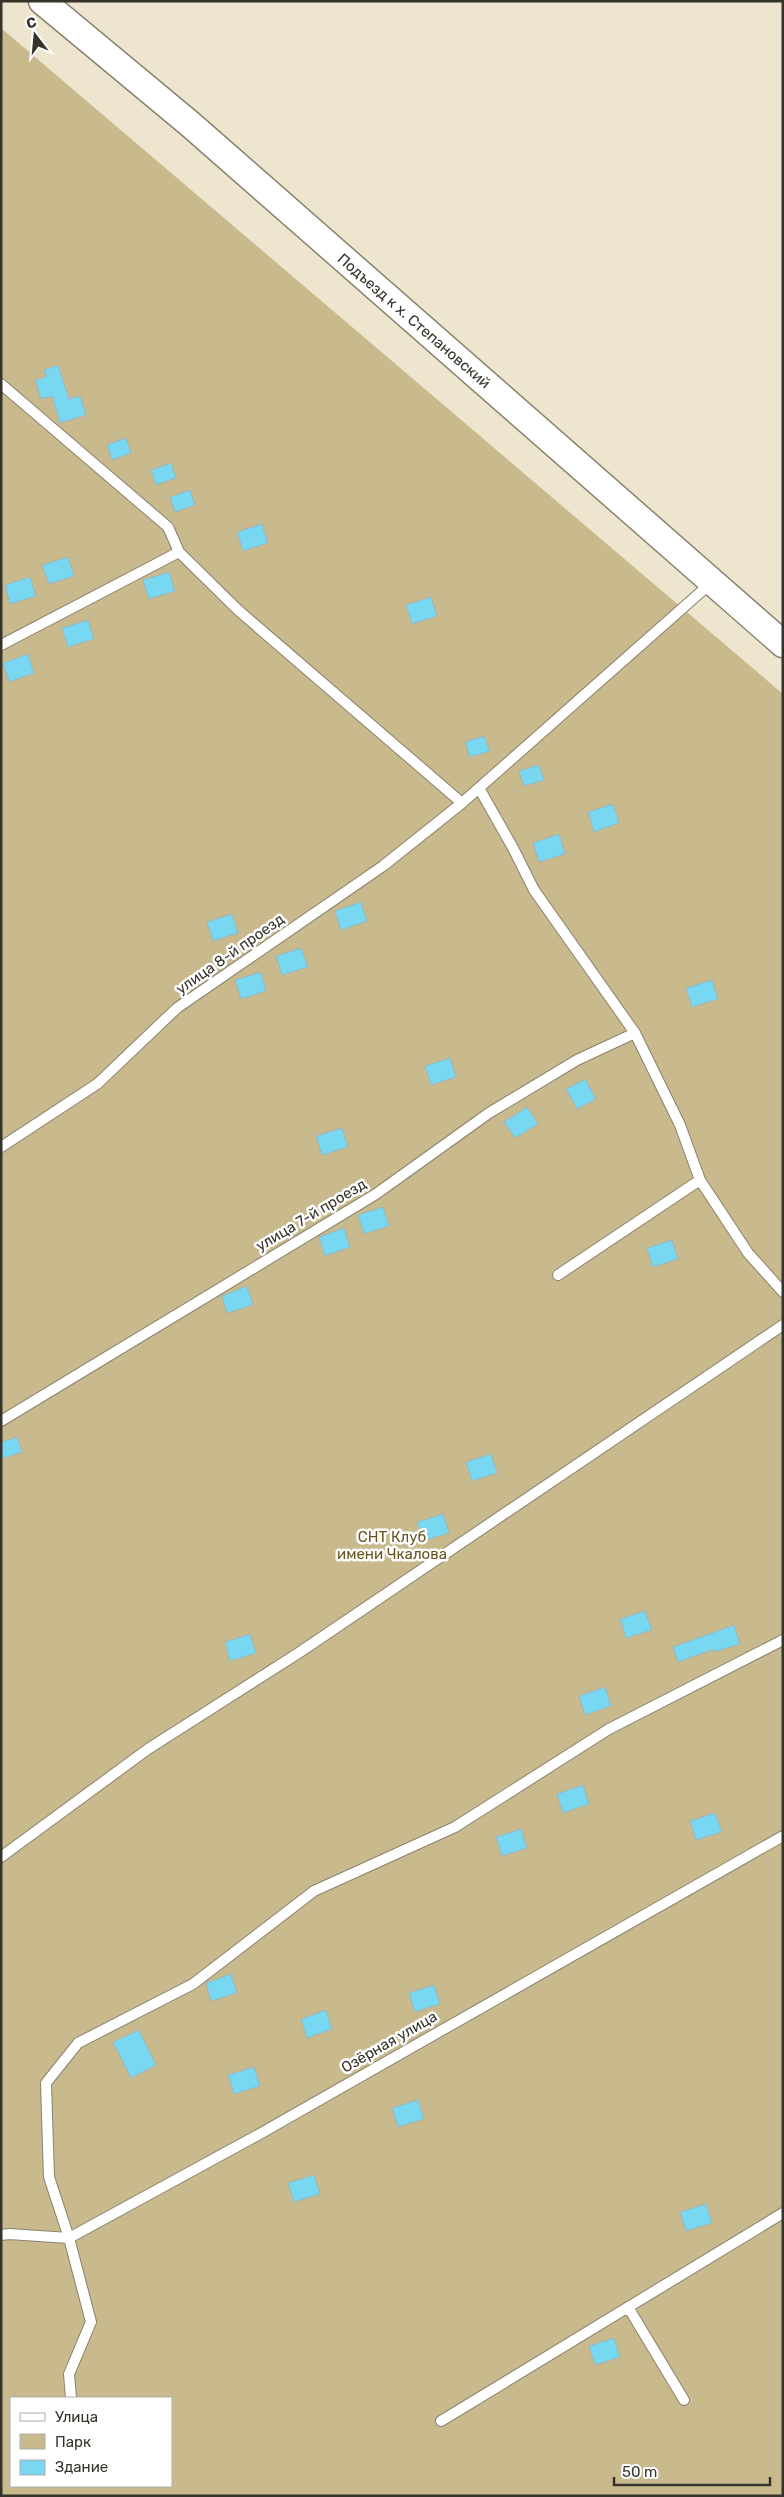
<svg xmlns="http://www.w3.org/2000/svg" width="784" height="2497" font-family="Rubik,sans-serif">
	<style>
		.green { fill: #c9ba8e; fill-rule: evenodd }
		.building { fill: #78d7f1; stroke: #9bb6be }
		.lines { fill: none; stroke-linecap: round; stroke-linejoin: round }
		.service-casing { stroke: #89826c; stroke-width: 12 }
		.tertiary-casing { stroke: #89826c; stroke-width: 29 }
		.service { stroke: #fff; stroke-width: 10 }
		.tertiary { stroke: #fff; stroke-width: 26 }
		.labels { text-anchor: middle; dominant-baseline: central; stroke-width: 5; stroke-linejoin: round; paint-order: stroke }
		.street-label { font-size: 15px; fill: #36332a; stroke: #fff }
		.park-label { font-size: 15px; fill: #66551e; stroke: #fff }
	</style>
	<rect width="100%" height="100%" fill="#ede5ce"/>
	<path class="green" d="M 1,28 L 783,694 L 783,2496 L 1,2496 ZM 11,2398 L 171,2398 L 171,2486 L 11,2486 Z"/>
	<path class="building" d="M 58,365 L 69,399 L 80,396 L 86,415 L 60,423 L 52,396 L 41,399 L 35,380 L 46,377 L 44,370 Z
		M 126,438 L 131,453 L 112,460 L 107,445 Z
		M 171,463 L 176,478 L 156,485 L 151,470 Z
		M 190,490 L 195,505 L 175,512 L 170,497 Z
		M 262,524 L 268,543 L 243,551 L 237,532 Z
		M 68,557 L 74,576 L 49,584 L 42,565 Z
		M 169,572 L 175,591 L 149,599 L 143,580 Z
		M 30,577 L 36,596 L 10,604 L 5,585 Z
		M 431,597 L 437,616 L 412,624 L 406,605 Z
		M 88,620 L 94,639 L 68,647 L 62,628 Z
		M 28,654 L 34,673 L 9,682 L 3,663 Z
		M 484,736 L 490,751 L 470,757 L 465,742 Z
		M 539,765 L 544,780 L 524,786 L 519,771 Z
		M 613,804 L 619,823 L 594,832 L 588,812 Z
		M 559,834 L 565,854 L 539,862 L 533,843 Z
		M 361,902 L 367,921 L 341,930 L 335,911 Z
		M 232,914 L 238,933 L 213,941 L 207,922 Z
		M 301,948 L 308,967 L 282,975 L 276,956 Z
		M 261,972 L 266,991 L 241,999 L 235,980 Z
		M 712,980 L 718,999 L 692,1007 L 686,988 Z
		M 450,1058 L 456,1077 L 431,1085 L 425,1066 Z
		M 585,1079 L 596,1099 L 577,1109 L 566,1089 Z
		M 527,1107 L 538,1124 L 515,1138 L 504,1122 Z
		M 342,1128 L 348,1147 L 322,1155 L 316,1136 Z
		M 383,1207 L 389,1226 L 364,1234 L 358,1215 Z
		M 344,1228 L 350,1247 L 325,1256 L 319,1237 Z
		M 672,1240 L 678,1259 L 653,1267 L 647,1248 Z
		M 247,1286 L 253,1305 L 227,1313 L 222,1296 Z
		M 17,1437 L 22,1452 L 1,1459 L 1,1442 Z
		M 491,1454 L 497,1473 L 472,1481 L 466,1462 Z
		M 443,1514 L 449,1533 L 423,1541 L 417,1522 Z
		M 645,1611 L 652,1630 L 626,1638 L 620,1619 Z
		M 734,1625 L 740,1644 L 714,1652 L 714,1649 L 678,1662 L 673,1647 Z
		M 250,1634 L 256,1653 L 230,1661 L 225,1642 Z
		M 605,1687 L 611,1706 L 585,1715 L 579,1696 Z
		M 583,1785 L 589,1804 L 563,1813 L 557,1794 Z
		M 715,1813 L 722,1832 L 696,1840 L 690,1821 Z
		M 521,1829 L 527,1848 L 502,1856 L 496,1837 Z
		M 231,1974 L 237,1993 L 211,2001 L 206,1983 Z
		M 434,1985 L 440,2004 L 415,2012 L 409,1993 Z
		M 326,2010 L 332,2029 L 307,2038 L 301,2019 Z
		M 139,2030 L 156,2065 L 131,2078 L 113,2042 Z
		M 254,2067 L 260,2086 L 234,2094 L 228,2075 Z
		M 418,2100 L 424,2119 L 398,2127 L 392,2108 Z
		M 314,2175 L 320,2194 L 294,2202 L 288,2183 Z
		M 706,2204 L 712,2223 L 686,2231 L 680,2212 Z
		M 614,2338 L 620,2357 L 595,2365 L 589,2346 Z"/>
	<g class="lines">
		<defs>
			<path id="service" d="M 1,384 L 168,527 L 179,552 L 238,610 L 462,803
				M 1,645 L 179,552
				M 479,788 L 513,848 L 534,890 L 635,1033 L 680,1125 L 700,1180 L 748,1253 L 783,1292
				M 1,1147 L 97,1084 L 177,1008 L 383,866 L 462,803 L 711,583
				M 558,1275 L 700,1180
				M 1,1421 L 376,1194 L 489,1113 L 577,1060 L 635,1033
				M 1,1857 L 148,1749 L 300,1652 L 783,1325
				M 1,2235 L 9,2234 L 69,2238 L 256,2136 L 783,1836
				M 628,2307 L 684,2400
				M 71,2398 L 69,2374 L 91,2322 L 69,2238 L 49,2177 L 46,2083 L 78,2043 L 193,1984 L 314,1891 L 455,1827 L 609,1729 L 783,1640
				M 441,2421 L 783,2213"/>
			<path id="tertiary" d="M 42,1 L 190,124 L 783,644"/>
		</defs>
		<use href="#service" class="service-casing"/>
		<use href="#tertiary" class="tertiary-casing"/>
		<use href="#service" class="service"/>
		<use href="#tertiary" class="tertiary"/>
	</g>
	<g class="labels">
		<g class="street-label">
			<text transform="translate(414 321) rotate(41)">Подъезд к х. Степановский</text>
			<text transform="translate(230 954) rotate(-35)">улица 8-й проезд</text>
			<text transform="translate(311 1215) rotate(-31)">улица 7-й проезд</text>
			<text transform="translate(389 2042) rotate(-30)">Озёрная улица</text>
		</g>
		<g class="park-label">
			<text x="392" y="1537">СНТ Клуб<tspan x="392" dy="17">имени Чкалова</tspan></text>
		</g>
	</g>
	<rect width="784" height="2497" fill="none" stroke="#36332a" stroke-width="5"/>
	<rect x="10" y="2397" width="162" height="90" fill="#ffffff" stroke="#afadaa"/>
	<rect x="20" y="2413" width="25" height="8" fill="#ffffff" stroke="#afadaa"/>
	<text x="55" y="2422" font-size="15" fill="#36332a">Улица</text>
	<rect x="20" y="2434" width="25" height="15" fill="#c9ba8e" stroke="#afadaa"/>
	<text x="55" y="2447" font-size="15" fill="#36332a">Парк</text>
	<rect x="20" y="2460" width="25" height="15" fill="#78d7f1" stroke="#afadaa"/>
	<text x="55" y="2472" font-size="15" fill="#36332a">Здание</text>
	<g transform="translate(35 35) rotate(344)" stroke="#ffffff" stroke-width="4" paint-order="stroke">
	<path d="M0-4L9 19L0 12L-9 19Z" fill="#36332a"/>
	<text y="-8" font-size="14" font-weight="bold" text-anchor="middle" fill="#36332a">С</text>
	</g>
	<path d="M614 2477v8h156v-8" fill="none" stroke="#36332a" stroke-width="2.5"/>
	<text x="622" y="2477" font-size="15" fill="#36332a" stroke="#ffffff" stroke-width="4" paint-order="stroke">50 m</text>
</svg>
